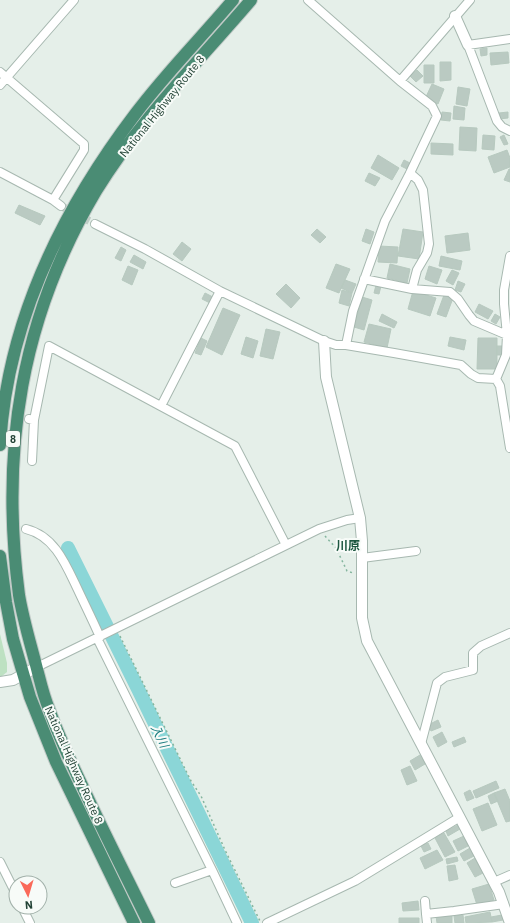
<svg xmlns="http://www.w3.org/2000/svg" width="510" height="923" font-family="'IBM Plex Sans','Noto Sans JP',sans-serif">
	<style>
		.green { fill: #bde1c2 }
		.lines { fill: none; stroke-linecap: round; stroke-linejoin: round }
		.river { stroke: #8bd6d7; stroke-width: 14 }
		.building { fill: #bacac2; stroke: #b7c9bf }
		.minor-tunnel { stroke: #becdc5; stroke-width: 8; stroke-dasharray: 8 4; stroke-linecap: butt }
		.minor-casing { stroke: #a7b8b0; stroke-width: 10 }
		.tertiary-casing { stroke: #a7b8b0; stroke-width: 12 }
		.trunk-casing { stroke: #c1cac7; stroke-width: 14 }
		.path { stroke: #84b59e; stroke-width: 1.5; stroke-dasharray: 2 3; stroke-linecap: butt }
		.minor { stroke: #fff; stroke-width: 8 }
		.tertiary { stroke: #fff; stroke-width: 10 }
		.trunk { stroke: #4a8c74; stroke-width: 12 }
		.labels { text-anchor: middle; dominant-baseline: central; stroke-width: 4; stroke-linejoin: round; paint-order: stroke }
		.shield { fill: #f7fbf8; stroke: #637a70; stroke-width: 1 }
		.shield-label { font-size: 10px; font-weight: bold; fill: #234336 }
		.street-label { font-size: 11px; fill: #234336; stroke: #f7fbf8 }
		.neighbourhood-label { font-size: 12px; font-weight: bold; fill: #1d5740; stroke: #f7fbf8 }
		.water-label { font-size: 12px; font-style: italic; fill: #187b7e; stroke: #f7fbf8 }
	</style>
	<rect width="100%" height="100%" fill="#e5efe9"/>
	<path class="green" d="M 0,634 L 7,663 L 7,672 L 2,676 L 0,676 Z"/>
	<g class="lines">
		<path class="river" d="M 68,548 L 138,689 L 252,923"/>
	</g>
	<path class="building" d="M 487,48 L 487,55 L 481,56 L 480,49 Z
		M 508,52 L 509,63 L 491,65 L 490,53 Z
		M 440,62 L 451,62 L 451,80 L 440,81 Z
		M 424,65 L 434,65 L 434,83 L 424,83 Z
		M 417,70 L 423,76 L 416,82 L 410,76 Z
		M 432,84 L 444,89 L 438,104 L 425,99 Z
		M 458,87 L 470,89 L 467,106 L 456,104 Z
		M 454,106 L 465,108 L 464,120 L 453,119 Z
		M 442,112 L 451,113 L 450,121 L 441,120 Z
		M 508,112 L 508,118 L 499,119 L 499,113 Z
		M 460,127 L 477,128 L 476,151 L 459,150 Z
		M 483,135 L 495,136 L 494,150 L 482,149 Z
		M 504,135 L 508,144 L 504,145 L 500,137 Z
		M 431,143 L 453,144 L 453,155 L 431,154 Z
		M 507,150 L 510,158 L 510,167 L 494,173 L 488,157 Z
		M 378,155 L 399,168 L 392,180 L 371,168 Z
		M 404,160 L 410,163 L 407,169 L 401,166 Z
		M 509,169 L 510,169 L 510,182 L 504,180 Z
		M 369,173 L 380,178 L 375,186 L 365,181 Z
		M 19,205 L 45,216 L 40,225 L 15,213 Z
		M 317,229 L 326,237 L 320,243 L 311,235 Z
		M 366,229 L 374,232 L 370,244 L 362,241 Z
		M 403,229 L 423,232 L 419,259 L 398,256 Z
		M 468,233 L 470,250 L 447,253 L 445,236 Z
		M 182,242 L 191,249 L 182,261 L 173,254 Z
		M 379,246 L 398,247 L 397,263 L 378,262 Z
		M 121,247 L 126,250 L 121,261 L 115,258 Z
		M 134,255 L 146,262 L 143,269 L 130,262 Z
		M 441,256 L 462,261 L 460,270 L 439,266 Z
		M 336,264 L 350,269 L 339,293 L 326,288 Z
		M 390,264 L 410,269 L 407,283 L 387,278 Z
		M 128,266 L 138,270 L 132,285 L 122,280 Z
		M 429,266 L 442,270 L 437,284 L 425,279 Z
		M 452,270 L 459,273 L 453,285 L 446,281 Z
		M 345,280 L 356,284 L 352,293 L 341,288 Z
		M 458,281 L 465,284 L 461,292 L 455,290 Z
		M 286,284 L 300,298 L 291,308 L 276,294 Z
		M 376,285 L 381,286 L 379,294 L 374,293 Z
		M 342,290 L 352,293 L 349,306 L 339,303 Z
		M 413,291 L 436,298 L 430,316 L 408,309 Z
		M 205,293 L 213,297 L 210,303 L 202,299 Z
		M 444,295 L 453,298 L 446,317 L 437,314 Z
		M 362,297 L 372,300 L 364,330 L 354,327 Z
		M 479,304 L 493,311 L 488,319 L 475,312 Z
		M 223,308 L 240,315 L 222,355 L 206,347 Z
		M 382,314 L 397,322 L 394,328 L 379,321 Z
		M 495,314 L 500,317 L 496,324 L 491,321 Z
		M 369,324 L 391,329 L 387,348 L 364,342 Z
		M 266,329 L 280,332 L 273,359 L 260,356 Z
		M 246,337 L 258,341 L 253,358 L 241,354 Z
		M 450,337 L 466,340 L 464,350 L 448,346 Z
		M 201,338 L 207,341 L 201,355 L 195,353 Z
		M 478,338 L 497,338 L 497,369 L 477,369 Z
		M 497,346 L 503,346 L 503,355 L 497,355 Z
		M 438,720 L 441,727 L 431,731 L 428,725 Z
		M 442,732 L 447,742 L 438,747 L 433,737 Z
		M 464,737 L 466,742 L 454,747 L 452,742 Z
		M 420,755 L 425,764 L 415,770 L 410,761 Z
		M 410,766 L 417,781 L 407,785 L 401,770 Z
		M 496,781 L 499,788 L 476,798 L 473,791 Z
		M 505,789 L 510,801 L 510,821 L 506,822 L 494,793 Z
		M 470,790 L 474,798 L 467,801 L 464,793 Z
		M 494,793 L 498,801 L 491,804 L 488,796 Z
		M 488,803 L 497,825 L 482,831 L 473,809 Z
		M 458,825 L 460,829 L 448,836 L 446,831 Z
		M 444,833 L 455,852 L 445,857 L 435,838 Z
		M 464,836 L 468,846 L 458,851 L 453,841 Z
		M 428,843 L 431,849 L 424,852 L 421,846 Z
		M 470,848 L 474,856 L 464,861 L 460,854 Z
		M 437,850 L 443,860 L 425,869 L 420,858 Z
		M 457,857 L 458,861 L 447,864 L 446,859 Z
		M 475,858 L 483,873 L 475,877 L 467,863 Z
		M 455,865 L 458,879 L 449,881 L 447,866 Z
		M 489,884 L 494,900 L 477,905 L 472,889 Z
		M 418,901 L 419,910 L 403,911 L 402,903 Z
		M 490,912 L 492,922 L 466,923 L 465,917 Z
		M 452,915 L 452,923 L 437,923 L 436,916 Z
		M 463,915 L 464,923 L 455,923 L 454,916 Z
		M 502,915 L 503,920 L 492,922 L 491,917 Z
		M 399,918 L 419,918 L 419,923 L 399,923 Z"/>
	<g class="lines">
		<path class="minor-tunnel" d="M 61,206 L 95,224"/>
		<defs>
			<path id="minor" d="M 308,0 L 400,81 L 432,106 L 437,116 L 410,173 L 385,221 L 353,311 L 346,345
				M 510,39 L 468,45 L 497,121 L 502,127 L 510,131
				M 0,72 L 84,144 L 84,150 L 53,200
				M 400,81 L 470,0
				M 0,85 L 74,0
				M 0,172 L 53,200 L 61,206
				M 410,173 L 418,180 L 423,190 L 429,244 L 427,253 L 417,270 L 412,289
				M 95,224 L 145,249 L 220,291 L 324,341 L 336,345 L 346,345 L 394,353 L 461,365 L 471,374 L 478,378 L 496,379
				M 364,279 L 412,289 L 450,292 L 458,299 L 469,315 L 474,321 L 507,335 L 510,335
				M 496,379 L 506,355 L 507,335 L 504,304 L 504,290 L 510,256
				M 496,379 L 500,386 L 510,448
				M 161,406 L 220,291
				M 29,419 L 34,420 L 49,346 L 235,446 L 286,545
				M 32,461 L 34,420
				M 26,529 C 55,536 66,565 78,590 C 85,605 93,621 100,637
				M 362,558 L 416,551
				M 97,638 L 212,870
				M 37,667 L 319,529 L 347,520 L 360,518
				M 421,744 L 437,683 L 445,677 L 473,670 L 473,653 L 481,646 L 510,633
				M 0,862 L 16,894
				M 494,882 L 510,875
				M 175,883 L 212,870 L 237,923
				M 425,901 L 426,914 L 454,911 L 504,904
				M 22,907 L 30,923
				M 426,914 L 427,923
				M 267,923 L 355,881 L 460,817"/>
			<path id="tertiary" d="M 455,16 L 468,45
				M 324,341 L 326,377 L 360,518 L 362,541 L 362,618 L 367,641 L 499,892 L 510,923
				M 0,682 L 13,680 L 37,667"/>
			<path id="trunk" d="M 0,445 C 7,322 63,209 136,113 C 166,73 201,38 233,0
				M 0,556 L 6,602 L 13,639 L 30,697 L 56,762 L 134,923
				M 149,923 C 128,880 106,837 86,794 C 73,766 59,738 49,709 C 43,695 40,680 36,665 C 30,642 23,619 19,595 C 0,450 21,317 96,191 C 139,121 198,62 251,0"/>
		</defs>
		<use href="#minor" class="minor-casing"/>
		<use href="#tertiary" class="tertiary-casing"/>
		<use href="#trunk" class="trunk-casing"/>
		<path class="path" d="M 325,536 L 336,548 L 347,571 L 353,573
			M 120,636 L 191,781 L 201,796 L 225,850 L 260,921"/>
		<use href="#minor" class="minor"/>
		<use href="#tertiary" class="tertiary"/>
		<use href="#trunk" class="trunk"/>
	</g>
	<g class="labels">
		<rect class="shield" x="6" y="431" width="14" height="16" rx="3"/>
		<g class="shield-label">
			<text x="13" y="439">8</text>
		</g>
		<g class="street-label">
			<text transform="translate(162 106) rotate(-51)">National Highway Route 8</text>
			<text transform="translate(74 765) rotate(66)">National Highway Route 8</text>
		</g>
		<g class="neighbourhood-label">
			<text x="348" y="545">川原</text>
		</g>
		<g class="water-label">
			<text transform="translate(160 736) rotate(64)">入川</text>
		</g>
	</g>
	<g transform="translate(28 895) rotate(175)"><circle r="19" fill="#f7fbf8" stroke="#a2b1aa"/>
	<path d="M0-3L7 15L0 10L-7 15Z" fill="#fa6959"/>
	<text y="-6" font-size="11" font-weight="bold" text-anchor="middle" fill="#234336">N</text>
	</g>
</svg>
